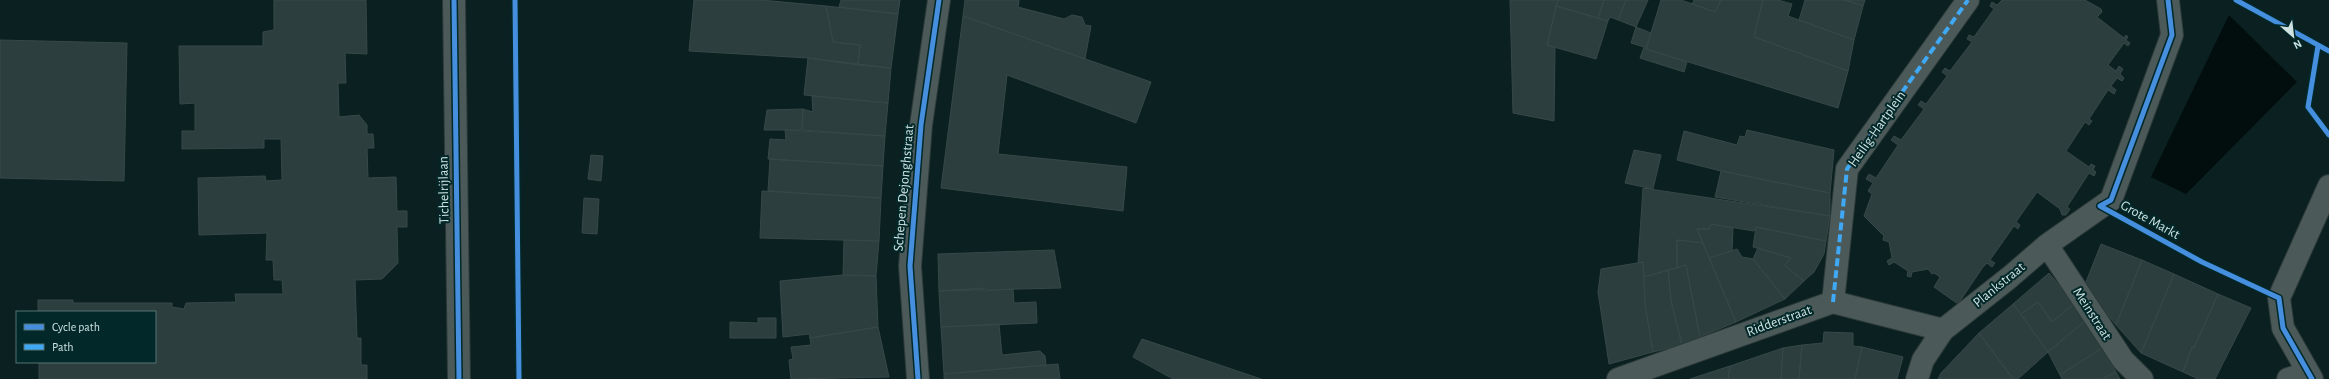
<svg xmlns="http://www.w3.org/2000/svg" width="2329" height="379" font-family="'Alegreya Sans',sans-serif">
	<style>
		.water { fill: #020d0e }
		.building { fill: #2d3e3e; stroke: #374848 }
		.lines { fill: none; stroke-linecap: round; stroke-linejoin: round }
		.minor-casing { stroke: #2c3939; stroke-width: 24 }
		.minor { stroke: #4b5959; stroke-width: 22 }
		.quiet { stroke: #3fa9f5; stroke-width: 4; stroke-dasharray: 8 4; stroke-linecap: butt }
		.cycleway-casing { stroke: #022829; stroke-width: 8 }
		.cycleway { stroke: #468fdf; stroke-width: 5 }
		.labels { text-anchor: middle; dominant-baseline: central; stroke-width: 4; stroke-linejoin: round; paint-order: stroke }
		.street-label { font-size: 14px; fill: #cfe2e2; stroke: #022829 }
	</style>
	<rect width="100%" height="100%" fill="#0b2020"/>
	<path class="water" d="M 2229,15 L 2297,82 L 2186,194 L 2151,177 Z"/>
	<path class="building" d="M 274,0 L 366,0 L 367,54 L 345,53 L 346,83 L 338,83 L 339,117 L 359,115 L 367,125 L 367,134 L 373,134 L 374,148 L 367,148 L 368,178 L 396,177 L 397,211 L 407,211 L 407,227 L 397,227 L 398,263 L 382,279 L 355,280 L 357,338 L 361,338 L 361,365 L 367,365 L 367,379 L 39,379 L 39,362 L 155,362 L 155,312 L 38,312 L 38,300 L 73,300 L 73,303 L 172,303 L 172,307 L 184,309 L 186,303 L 236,302 L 235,294 L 283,294 L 282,280 L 274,280 L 273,260 L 266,260 L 267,233 L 199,235 L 198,178 L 265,176 L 266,181 L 282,180 L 281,139 L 264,139 L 264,148 L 182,149 L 182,131 L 195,131 L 195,103 L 180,104 L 179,46 L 263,46 L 263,32 L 274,30 Z
		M 694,0 L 761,0 L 826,6 L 833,42 L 860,45 L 858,65 L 808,58 L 689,51 Z
		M 841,0 L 900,0 L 898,14 L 839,7 Z
		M 965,0 L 1019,0 L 1018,7 L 1064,19 L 1072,15 L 1082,17 L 1085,25 L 1091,26 L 1085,59 L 963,16 Z
		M 1510,0 L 1558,0 L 1547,45 L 1555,48 L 1554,121 L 1513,113 Z
		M 1558,0 L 1604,0 L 1598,18 L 1556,6 Z
		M 1604,0 L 1626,0 L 1618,20 L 1610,17 L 1608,21 L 1598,18 Z
		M 1626,0 L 1648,0 L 1636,27 L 1618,20 Z
		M 1661,0 L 1681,0 L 1715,12 L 1721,0 L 1763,0 L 1754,37 L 1848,71 L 1838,108 L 1646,49 Z
		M 1694,0 L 1721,0 L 1715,12 L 1692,4 Z
		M 1763,0 L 1778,0 L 1792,4 L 1788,16 L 1854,40 L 1848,71 L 1754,37 Z
		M 1805,0 L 1845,0 L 1863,6 L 1854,40 L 1799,20 Z
		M 1845,0 L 1865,0 L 1863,6 Z
		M 2002,0 L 2085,0 L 2101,9 L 2102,12 L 2097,17 L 2124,38 L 2126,35 L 2128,37 L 2126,40 L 2130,43 L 2128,46 L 2124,43 L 2108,65 L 2116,71 L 2119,66 L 2123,69 L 2120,74 L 2124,78 L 2122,81 L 2117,78 L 2111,86 L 2116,90 L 2114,94 L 2108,90 L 2089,119 L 2092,121 L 2089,125 L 2085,122 L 2066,151 L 2089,167 L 2091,164 L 2095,166 L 2093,170 L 2096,172 L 2094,176 L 2089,173 L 2067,207 L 2070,209 L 2066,215 L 2062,215 L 2060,209 L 2037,192 L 2016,222 L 2020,225 L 2018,229 L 2014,226 L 1990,260 L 1995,263 L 1992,267 L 1987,263 L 1983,267 L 1958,304 L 1934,287 L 1940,277 L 1934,273 L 1932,274 L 1928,269 L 1912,272 L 1911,277 L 1907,276 L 1908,271 L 1894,262 L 1889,265 L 1887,261 L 1892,258 L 1889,242 L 1883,240 L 1884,236 L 1864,216 L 1872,194 L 1868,191 L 1873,183 L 1866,179 L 1869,174 L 1876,178 L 1898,145 L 1891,140 L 1894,136 L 1901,140 L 1924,109 L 1918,105 L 1921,101 L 1926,104 L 1947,76 L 1942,72 L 1945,68 L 1950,71 L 1972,42 L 1967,39 L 1969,35 L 1974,37 L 1994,9 L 1990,6 L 1992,2 L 1997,5 Z
		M 826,6 L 898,14 L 891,68 L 858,65 L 860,45 L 833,42 Z
		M 1556,6 L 1608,21 L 1596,59 L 1547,45 Z
		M 963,16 L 1151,82 L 1136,123 L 1007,75 L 998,154 L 1127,167 L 1123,211 L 941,188 Z
		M 1636,27 L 1651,33 L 1646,49 L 1687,62 L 1684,72 L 1640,58 L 1644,47 L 1631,43 Z
		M 0,40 L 127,43 L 124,181 L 0,178 Z
		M 808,58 L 891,68 L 888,103 L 804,95 Z
		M 812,96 L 888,103 L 885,136 L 802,130 L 803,109 L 813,112 Z
		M 803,109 L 802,130 L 764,130 L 767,110 Z
		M 785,130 L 885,136 L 883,166 L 768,159 L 770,139 L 786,140 Z
		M 1747,130 L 1834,150 L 1830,193 L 1721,171 L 1677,160 L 1684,131 L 1737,145 L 1740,136 L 1745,137 Z
		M 1634,150 L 1661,155 L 1653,189 L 1625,183 Z
		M 591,155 L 603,156 L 601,181 L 588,179 Z
		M 770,159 L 883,166 L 881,198 L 768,191 Z
		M 1721,171 L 1830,193 L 1830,216 L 1715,197 Z
		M 1643,188 L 1830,216 L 1826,241 L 1756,227 L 1754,231 L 1711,224 L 1709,229 L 1697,229 L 1703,243 L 1677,240 L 1677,268 L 1644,277 L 1643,262 L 1638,263 Z
		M 762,191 L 881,198 L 879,241 L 760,238 Z
		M 584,198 L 599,199 L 597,234 L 582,233 Z
		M 1711,224 L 1733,228 L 1732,251 L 1709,258 L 1697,229 L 1709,229 Z
		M 1756,227 L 1826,241 L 1824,254 L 1814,272 L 1804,281 L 1784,265 L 1791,258 L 1753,247 Z
		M 844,240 L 879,241 L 876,276 L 843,275 Z
		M 1677,240 L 1703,243 L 1736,322 L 1700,337 L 1686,265 L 1677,268 Z
		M 2101,244 L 2142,260 L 2116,325 L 2084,287 Z
		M 1758,248 L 1791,258 L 1784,265 L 1804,281 L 1785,299 L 1753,259 Z
		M 1737,249 L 1742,257 L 1753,259 L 1785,299 L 1736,322 L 1709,258 Z
		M 1054,250 L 1061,288 L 939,291 L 938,254 Z
		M 2142,260 L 2174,274 L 2141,353 L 2116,325 Z
		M 1643,262 L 1645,305 L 1653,352 L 1609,364 L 1598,292 L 1601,269 Z
		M 1686,265 L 1700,337 L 1682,345 L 1671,301 L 1668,270 Z
		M 1668,270 L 1671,301 L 1682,345 L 1653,352 L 1645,305 L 1644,277 Z
		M 2049,273 L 2074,304 L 2052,322 L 2038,302 L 2021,314 L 2013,304 Z
		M 2174,274 L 2218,294 L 2194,348 L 2192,347 L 2183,372 L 2141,353 Z
		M 843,275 L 876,276 L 878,327 L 810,338 L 809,334 L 783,337 L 780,281 Z
		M 984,288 L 984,291 L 1013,289 L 1014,303 L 1036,302 L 1037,323 L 941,327 L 939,291 Z
		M 2218,294 L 2251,308 L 2215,379 L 2198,379 L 2183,372 L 2192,347 L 2194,348 Z
		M 2038,302 L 2052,322 L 2074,304 L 2086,320 L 2048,352 L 2021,314 Z
		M 2013,304 L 2048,352 L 2018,379 L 2013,379 L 1979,333 Z
		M 758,318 L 776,318 L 776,338 L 730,338 L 730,322 L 758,323 Z
		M 2086,320 L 2102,348 L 2060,375 L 2048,352 Z
		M 999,324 L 1002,355 L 1040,351 L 1045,356 L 1046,365 L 944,374 L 941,327 Z
		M 878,327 L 889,377 L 791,379 L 789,360 L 793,359 L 791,347 L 811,345 L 810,338 Z
		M 1824,332 L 1853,333 L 1853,346 L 1862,347 L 1855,379 L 1799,379 L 1802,345 L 1823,343 Z
		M 1979,333 L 2013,379 L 1938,379 L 1941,373 Z
		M 1142,339 L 1196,357 L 1261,379 L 1173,379 L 1133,357 Z
		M 1802,345 L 1799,379 L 1781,379 L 1783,348 Z
		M 1862,347 L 1903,357 L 1897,379 L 1855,379 Z
		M 1783,348 L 1781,379 L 1728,379 L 1730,366 Z
		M 2102,348 L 2116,372 L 2102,379 L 2062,379 L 2060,375 Z
		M 1058,364 L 1060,379 L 944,379 L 944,374 Z
		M 1730,366 L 1728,379 L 1690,379 Z
		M 2116,372 L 2120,379 L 2102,379 Z"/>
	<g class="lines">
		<defs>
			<path id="minor" d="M 454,0 L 459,379
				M 2047,245 L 2123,360 L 2142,379
				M 1833,302 L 1847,169 L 1968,0
				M 918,379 L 910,266 L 921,125 L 939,0
				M 1618,379 L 1833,302 L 1943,330
				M 1917,379 L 1923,360 L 1943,330 L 2010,277 L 2047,245 L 2111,200 L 2172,35 L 2168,0
				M 2288,379 L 2307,373
				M 2312,379 L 2283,328 L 2279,298 L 2329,186"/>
		</defs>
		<use href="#minor" class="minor-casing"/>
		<use href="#minor" class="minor"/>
		<path class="quiet" d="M 1833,302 L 1847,169 L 1968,0"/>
		<defs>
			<path id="cycleway" d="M 454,0 L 459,379
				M 515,0 L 519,379
				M 2236,0 L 2329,51
				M 2318,46 L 2308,107 L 2329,135
				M 2100,206 L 2202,262 L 2279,298 L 2283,328 L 2312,379
				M 2100,206 L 2111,200 L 2172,35 L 2168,0
				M 918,379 L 910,266 L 921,125 L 939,0"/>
		</defs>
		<use href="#cycleway" class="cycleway-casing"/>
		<use href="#cycleway" class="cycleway"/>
	</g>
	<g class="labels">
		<g class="street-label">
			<text transform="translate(1877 129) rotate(-55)">Heilig-Hartplein</text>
			<text transform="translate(904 188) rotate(-85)">Schepen Dejonghstraat</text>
			<text transform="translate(444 190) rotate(-91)">Tichelrijlaan</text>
			<text transform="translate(2150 220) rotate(29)">Grote Markt</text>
			<text transform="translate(1999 285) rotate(-39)">Plankstraat</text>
			<text transform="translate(2092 314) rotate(57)">Meinstraat</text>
			<text transform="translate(1779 321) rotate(-20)">Ridderstraat</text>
		</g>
	</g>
	<rect x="16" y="311" width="140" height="52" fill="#022829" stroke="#547273"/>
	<rect x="24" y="324" width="20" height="6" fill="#468fdf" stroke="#547273"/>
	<text x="52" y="331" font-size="12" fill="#cfe2e2">Cycle path</text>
	<rect x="24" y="344" width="20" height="6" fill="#3fa9f5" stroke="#547273"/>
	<text x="52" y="351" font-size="12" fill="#cfe2e2">Path</text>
	<g transform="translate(2293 36) rotate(152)" stroke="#022829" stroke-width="3" paint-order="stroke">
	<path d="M0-3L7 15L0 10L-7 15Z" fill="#cfe2e2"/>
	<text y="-6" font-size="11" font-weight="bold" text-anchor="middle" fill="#cfe2e2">N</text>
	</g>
</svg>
